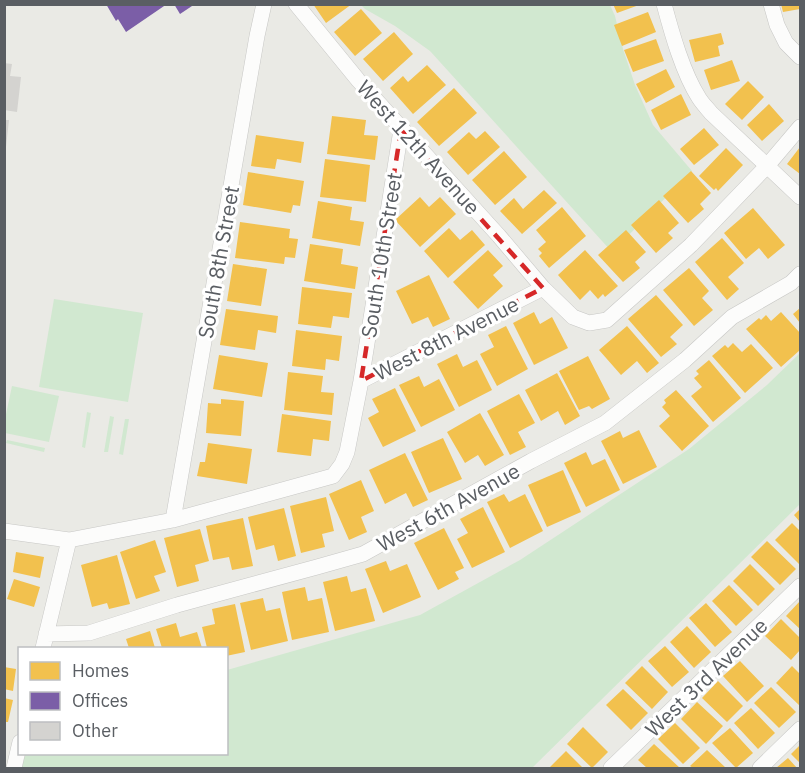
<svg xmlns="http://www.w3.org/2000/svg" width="805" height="773" font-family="'IBM Plex Sans',sans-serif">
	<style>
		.green { fill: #d1e8d0 }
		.homes { fill: #f2c14e }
		.offices { fill: #7b5ea7 }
		.building { fill: #d4d3d0 }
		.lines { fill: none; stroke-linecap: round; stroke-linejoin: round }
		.street-casing { stroke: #c7c7c5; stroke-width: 16 }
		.street { stroke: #fcfcfb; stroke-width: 15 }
		.marked { fill: none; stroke: #d62828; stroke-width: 4.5; stroke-dasharray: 12 8; stroke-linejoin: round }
		.labels { text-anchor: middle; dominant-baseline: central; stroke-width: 6; stroke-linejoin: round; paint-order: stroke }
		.street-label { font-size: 21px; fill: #5a5e63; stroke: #fff }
	</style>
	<rect width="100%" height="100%" fill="#eaeae5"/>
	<path class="green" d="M 361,5 L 610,5 L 615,16 L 623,49 L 635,85 L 653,125 L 692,171 L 612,252 L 430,51 L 395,26 L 365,9 Z
		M 54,299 L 143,313 L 128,402 L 39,387 Z
		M 800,353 L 800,504 L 532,768 L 14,768 L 20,754 L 226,754 L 227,670 L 420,615 L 520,560 L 689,449 L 767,385 Z
		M 12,386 L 59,396 L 49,442 L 5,433 L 5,419 Z
		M 87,412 L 91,413 L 85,448 L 82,447 Z
		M 110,416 L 114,417 L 108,452 L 104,452 Z
		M 125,419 L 129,419 L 123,455 L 119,454 Z
		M 7,440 L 45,448 L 44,452 L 6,443 Z"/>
	<path class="homes" d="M 313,4 L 352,4 L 326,23 Z
		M 613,4 L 639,4 L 639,5 L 617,13 Z
		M 781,4 L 800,4 L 800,9 L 783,12 Z
		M 361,9 L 382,33 L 355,56 L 334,32 Z
		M 648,12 L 656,32 L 622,46 L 614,25 Z
		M 394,32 L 413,54 L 383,81 L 363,59 Z
		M 721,33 L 724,44 L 718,46 L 720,56 L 695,62 L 689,40 Z
		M 656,39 L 664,61 L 633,72 L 624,50 Z
		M 732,60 L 740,81 L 711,90 L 704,70 Z
		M 427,65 L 446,85 L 413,114 L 390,88 L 403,76 L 408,82 Z
		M 666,69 L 675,87 L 646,103 L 636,84 Z
		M 748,81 L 764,97 L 742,120 L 725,104 Z
		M 454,88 L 477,113 L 439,146 L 417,122 Z
		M 681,94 L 691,115 L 661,130 L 651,110 Z
		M 769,104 L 784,121 L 762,141 L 747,125 Z
		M 332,116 L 366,120 L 364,135 L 378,136 L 375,160 L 327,154 Z
		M 704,128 L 719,145 L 694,165 L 680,149 Z
		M 485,131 L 500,147 L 468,175 L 447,152 L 469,132 L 476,139 Z
		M 256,135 L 304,142 L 301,163 L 277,159 L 275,169 L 251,166 Z
		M 800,147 L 800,174 L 787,164 Z
		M 726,148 L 743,165 L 718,191 L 716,188 L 714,190 L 699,176 Z
		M 504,151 L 527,177 L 495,205 L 472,180 Z
		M 325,159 L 370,165 L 366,202 L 320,197 Z
		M 691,171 L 711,193 L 700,204 L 704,209 L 688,223 L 663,196 Z
		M 248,172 L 304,181 L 300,206 L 293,205 L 291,213 L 243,205 Z
		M 544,190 L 557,203 L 522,234 L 500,211 L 514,198 L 523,209 Z
		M 420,197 L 429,207 L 440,197 L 456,214 L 420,247 L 395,220 Z
		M 659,200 L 679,223 L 668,233 L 673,238 L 656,253 L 631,225 Z
		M 318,201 L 352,207 L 350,220 L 364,222 L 360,246 L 312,238 Z
		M 562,207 L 586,236 L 549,268 L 539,256 L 542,253 L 538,249 L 546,242 L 536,230 Z
		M 753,208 L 785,245 L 768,259 L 759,248 L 746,259 L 724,233 Z
		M 240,222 L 290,229 L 289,238 L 298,239 L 295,258 L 285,257 L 284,264 L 235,258 Z
		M 449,228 L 460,240 L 472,230 L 485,245 L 448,278 L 424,251 Z
		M 626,230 L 646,252 L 635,262 L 640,268 L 623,282 L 598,255 Z
		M 722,238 L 744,263 L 728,277 L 739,289 L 727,300 L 695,262 Z
		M 310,244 L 343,249 L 341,264 L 358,267 L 355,289 L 304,281 Z
		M 488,250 L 503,266 L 493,275 L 503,286 L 478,309 L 453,282 Z
		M 585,250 L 618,286 L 605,297 L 603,294 L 598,299 L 590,290 L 580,300 L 558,275 Z
		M 233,264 L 267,269 L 261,306 L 227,301 Z
		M 689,268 L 709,291 L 702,298 L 713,310 L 694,326 L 663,290 Z
		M 429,275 L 450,319 L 433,327 L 428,317 L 412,324 L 396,291 Z
		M 302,287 L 352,293 L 349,318 L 333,316 L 331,328 L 298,324 Z
		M 656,295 L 683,325 L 670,337 L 677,344 L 661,357 L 628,319 Z
		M 800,308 L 800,323 L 793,314 Z
		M 226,309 L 278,316 L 276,333 L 258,330 L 255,350 L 220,345 Z
		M 534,312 L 540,324 L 552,317 L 568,348 L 534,365 L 513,323 Z
		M 781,312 L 800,333 L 800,350 L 781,367 L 746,329 L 759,318 L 761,320 L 766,315 L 771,321 Z
		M 506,326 L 528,369 L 497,386 L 480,354 L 494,347 L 488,335 Z
		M 627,326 L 659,363 L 647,373 L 637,361 L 621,375 L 599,350 Z
		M 296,330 L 342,336 L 339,361 L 326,359 L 325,370 L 292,366 Z
		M 733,343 L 742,352 L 751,344 L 773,368 L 745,393 L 712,356 L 725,345 L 728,348 Z
		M 457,354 L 463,367 L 477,360 L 492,390 L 459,407 L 437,364 Z
		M 219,355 L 268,363 L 262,397 L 213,389 Z
		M 588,356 L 610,399 L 592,409 L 589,406 L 579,410 L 559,371 Z
		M 709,360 L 741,398 L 713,422 L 691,396 L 702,387 L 694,378 L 699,374 L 696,371 Z
		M 288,372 L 323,376 L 321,392 L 334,393 L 332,415 L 284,410 Z
		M 557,373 L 580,416 L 565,425 L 558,411 L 541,421 L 525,390 Z
		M 419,376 L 424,387 L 439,379 L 455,410 L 421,427 L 399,385 Z
		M 395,388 L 416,431 L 383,447 L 368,418 L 379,412 L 372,399 Z
		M 676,390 L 709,426 L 682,451 L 659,426 L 670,416 L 662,407 L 666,403 L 664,400 Z
		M 519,394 L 535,423 L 518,432 L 526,447 L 510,455 L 487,411 Z
		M 221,399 L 244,401 L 241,436 L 206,433 L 208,403 L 221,404 Z
		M 480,413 L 504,455 L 485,466 L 478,455 L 465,463 L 447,432 Z
		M 282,414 L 331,421 L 329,441 L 313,439 L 311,456 L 277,452 Z
		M 639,430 L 657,467 L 623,484 L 601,441 L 620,431 L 623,438 Z
		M 443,438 L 462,479 L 429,493 L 411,452 Z
		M 208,443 L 252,449 L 247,484 L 197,476 L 200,462 L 205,462 Z
		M 586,452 L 592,465 L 605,459 L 620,490 L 586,507 L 564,463 Z
		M 405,453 L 428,500 L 413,507 L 406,493 L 385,504 L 369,470 Z
		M 563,470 L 581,512 L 547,527 L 528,485 Z
		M 361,480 L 374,511 L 361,517 L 367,532 L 349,540 L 329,494 Z
		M 504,494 L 509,502 L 525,494 L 543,531 L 510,548 L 487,502 Z
		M 326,497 L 334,531 L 322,534 L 325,547 L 301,553 L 290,506 Z
		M 483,507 L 505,552 L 472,568 L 457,539 L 468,533 L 460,519 Z
		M 284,508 L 296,556 L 278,561 L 274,545 L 256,550 L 248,517 Z
		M 800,509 L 800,522 L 794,515 Z
		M 243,518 L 253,566 L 232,570 L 229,557 L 213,560 L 206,526 Z
		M 792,523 L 800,531 L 800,565 L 775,540 Z
		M 444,528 L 464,568 L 455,572 L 459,579 L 438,590 L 414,543 Z
		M 200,529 L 209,561 L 195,565 L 199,581 L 177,587 L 164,538 Z
		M 155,540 L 166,572 L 154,576 L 160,591 L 136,599 L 120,552 Z
		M 767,541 L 796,569 L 780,585 L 751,557 Z
		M 16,552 L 44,557 L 40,578 L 13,572 Z
		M 117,555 L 130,604 L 109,609 L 107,603 L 92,607 L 81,565 Z
		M 386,561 L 390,571 L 407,564 L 421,597 L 383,613 L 365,569 Z
		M 750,564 L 775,589 L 758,606 L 733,581 Z
		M 347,576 L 351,592 L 366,588 L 375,621 L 335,631 L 323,582 Z
		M 14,579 L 40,587 L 34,607 L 7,599 Z
		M 729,585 L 753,610 L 736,626 L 712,601 Z
		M 305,587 L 308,601 L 322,598 L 329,632 L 292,640 L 282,592 Z
		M 263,598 L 266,611 L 280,608 L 288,641 L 251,650 L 240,603 Z
		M 800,601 L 800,629 L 786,616 Z
		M 706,603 L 732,632 L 715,647 L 689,618 Z
		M 235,604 L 245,652 L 226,656 L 226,648 L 207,648 L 202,627 L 215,624 L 212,609 Z
		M 781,619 L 800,638 L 800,650 L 791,660 L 765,636 Z
		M 176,623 L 180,637 L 197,632 L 202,648 L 162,648 L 156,629 Z
		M 687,626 L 711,652 L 694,668 L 670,642 Z
		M 150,631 L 155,648 L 129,648 L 126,639 Z
		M 665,646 L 689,672 L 672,687 L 648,661 Z
		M 740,661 L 764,686 L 747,702 L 723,676 Z
		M 642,666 L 668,692 L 652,709 L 625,683 Z
		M 792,666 L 800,674 L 800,706 L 776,683 Z
		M 4,667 L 16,669 L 13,691 L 4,689 Z
		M 718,681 L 743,706 L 727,722 L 702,698 Z
		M 771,687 L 796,712 L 779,728 L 754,703 Z
		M 623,689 L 648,713 L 631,730 L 606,705 Z
		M 4,698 L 13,700 L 8,722 L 4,722 Z
		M 697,702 L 723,726 L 706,744 L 681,719 Z
		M 751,708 L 775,733 L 758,749 L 734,723 Z
		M 675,723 L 700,748 L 683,764 L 658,739 Z
		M 583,727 L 608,752 L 592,768 L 567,744 Z
		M 730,728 L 753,753 L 736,768 L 712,743 Z
		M 654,744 L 680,768 L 647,768 L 638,760 Z
		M 800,745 L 800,763 L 791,754 Z
		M 707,750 L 726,768 L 693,768 L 690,766 Z
		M 566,751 L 583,768 L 551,768 L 550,767 Z
		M 788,758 L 797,768 L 776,768 Z"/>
	<path class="offices" d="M 106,4 L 167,4 L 126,32 L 118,19 L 116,21 Z
		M 174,4 L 195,4 L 180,14 Z"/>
	<path class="building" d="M 4,63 L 12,64 L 10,76 L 21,77 L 17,112 L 4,110 Z
		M 4,120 L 9,120 L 6,147 L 4,147 Z"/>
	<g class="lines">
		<defs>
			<path id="street" d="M 296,4 L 358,80 L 499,236 L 543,288
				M 664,4 C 672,34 683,73 699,98 C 702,103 707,108 711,113 L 800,197
				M 771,4 L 777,25 L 786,43 L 800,57
				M 361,381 L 401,130
				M 173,520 L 257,36 L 264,4
				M 4,531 L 69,540 L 173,520 L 333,476 L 342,464 L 347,452 L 361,381 L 543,288 L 573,317 L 589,323 L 607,320 L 691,245 L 767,166 L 800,127
				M 46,634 L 89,633 L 177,605 L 317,567 L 363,554 L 531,461 L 605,423 L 685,360 L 732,317 L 791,283 L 800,274
				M 43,648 L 69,540
				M 14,768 L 20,742
				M 611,768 L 800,586
				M 760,768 L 800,729"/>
		</defs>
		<use href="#street" class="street-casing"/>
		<use href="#street" class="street"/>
	</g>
	<path class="marked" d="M 401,130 L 543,288 L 361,381 Z"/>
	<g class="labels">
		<g class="street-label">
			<text transform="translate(419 147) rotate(48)">West 12th Avenue</text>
			<text transform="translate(381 255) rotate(-81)">South 10th Street</text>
			<text transform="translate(218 262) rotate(-80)">South 8th Street</text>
			<text transform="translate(446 338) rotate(-27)">West 8th Avenue</text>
			<text transform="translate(448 507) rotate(-29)">West 6th Avenue</text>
			<text transform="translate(706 677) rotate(-44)">West 3rd Avenue</text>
		</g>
	</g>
	<rect width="805" height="773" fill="none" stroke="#5a5e63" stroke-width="12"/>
	<rect x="18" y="647" width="210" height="108" fill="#ffffff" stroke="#bdbfc1" stroke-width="1.5"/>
	<rect x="30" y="662" width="30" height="18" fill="#f2c14e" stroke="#bdbfc1" stroke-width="1.5"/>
	<text x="72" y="677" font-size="18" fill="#5a5e63">Homes</text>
	<rect x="30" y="692" width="30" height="18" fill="#7b5ea7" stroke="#bdbfc1" stroke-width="1.5"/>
	<text x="72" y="707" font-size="18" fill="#5a5e63">Offices</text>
	<rect x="30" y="722" width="30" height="18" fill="#d4d3d0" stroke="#bdbfc1" stroke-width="1.5"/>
	<text x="72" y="737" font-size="18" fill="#5a5e63">Other</text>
</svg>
